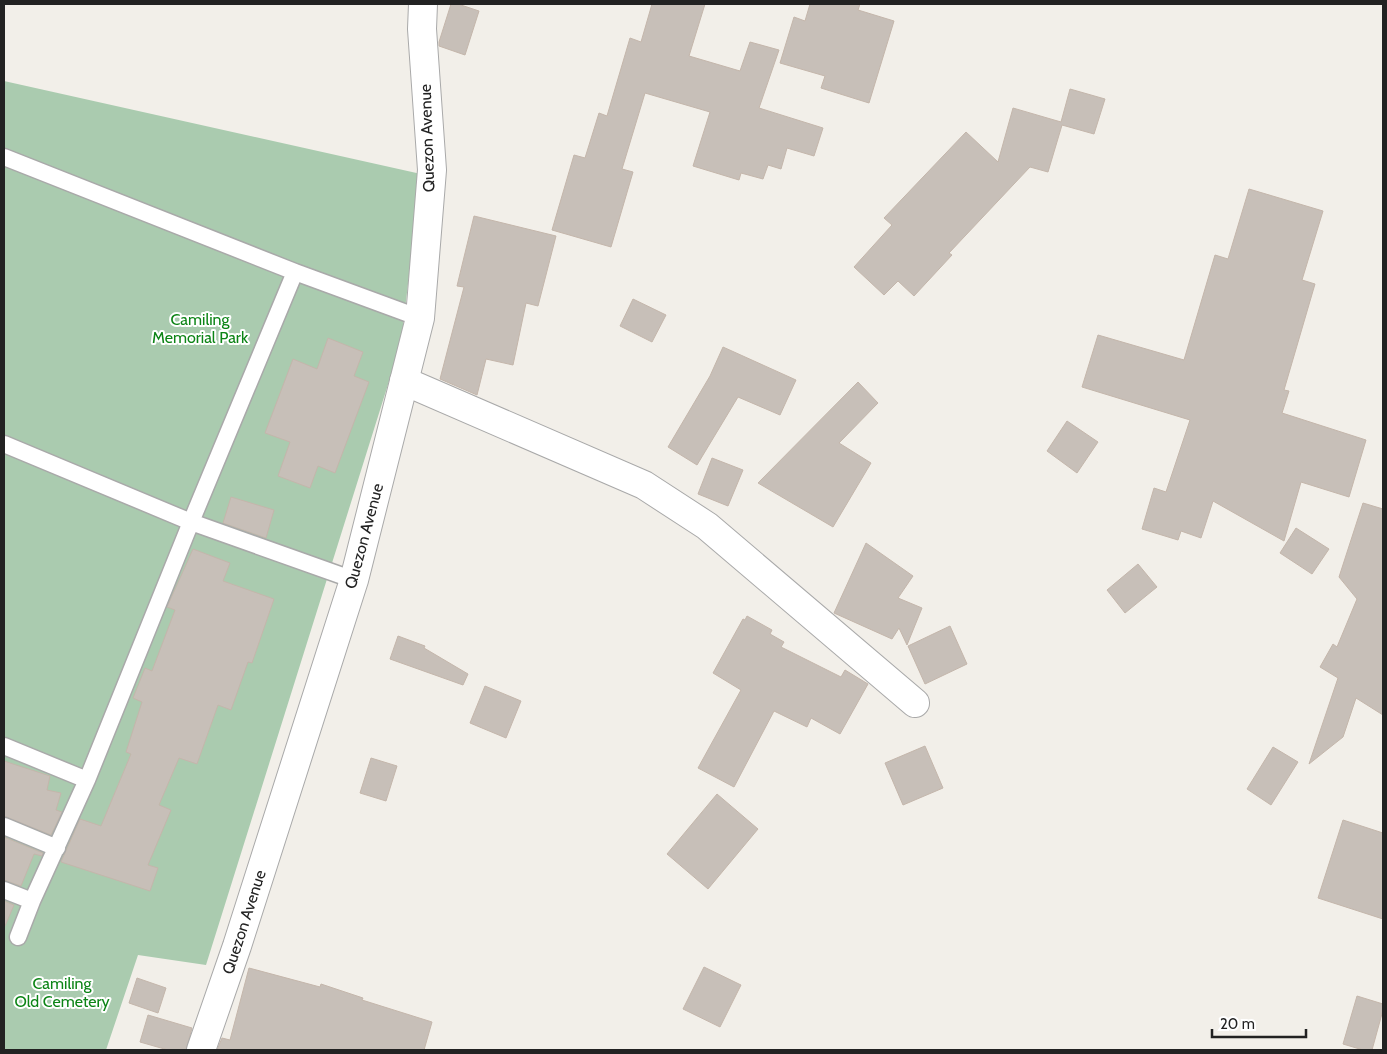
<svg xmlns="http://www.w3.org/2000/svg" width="1387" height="1054" font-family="Cabin,sans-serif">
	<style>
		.cemetery { fill: #aacbaf }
		.building { fill: #c7bfb8; stroke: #c4b6ab }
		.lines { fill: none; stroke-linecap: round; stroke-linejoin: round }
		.service-casing { stroke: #a9a9a9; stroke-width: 19 }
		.minor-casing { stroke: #a9a9a9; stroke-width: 30 }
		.tertiary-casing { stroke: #a9a9a9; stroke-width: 30 }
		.service { stroke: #fff; stroke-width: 16 }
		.minor { stroke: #fff; stroke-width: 28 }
		.tertiary { stroke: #fff; stroke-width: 28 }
		.labels { text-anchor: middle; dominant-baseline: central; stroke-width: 4; stroke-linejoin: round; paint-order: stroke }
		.street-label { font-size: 16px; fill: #222; stroke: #fff }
		.park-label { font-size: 16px; fill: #0c8416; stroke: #fff }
	</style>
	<rect width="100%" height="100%" fill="#f2efe9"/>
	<path class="cemetery" d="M 4,81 L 421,174 L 401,343 L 206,965 L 138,955 L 106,1050 L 4,1050 Z"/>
	<path class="building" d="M 451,4 L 458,4 L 479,11 L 465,55 L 439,46 L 439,42 Z
		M 652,4 L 705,4 L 689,56 L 740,71 L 750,42 L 779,50 L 759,108 L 823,128 L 814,156 L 787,148 L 781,169 L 768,165 L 763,179 L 741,173 L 739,180 L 693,166 L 710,112 L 645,93 L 622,169 L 633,172 L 611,247 L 552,230 L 574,155 L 585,158 L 599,113 L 607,116 L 630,38 L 641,42 Z
		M 810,4 L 860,4 L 858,10 L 894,21 L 869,103 L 821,88 L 825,76 L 780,63 L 794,17 L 805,21 Z
		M 1070,89 L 1105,99 L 1094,134 L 1062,125 L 1048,172 L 1030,167 L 949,253 L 952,255 L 914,296 L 898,281 L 884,295 L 854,267 L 892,225 L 884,218 L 966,132 L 998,162 L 1013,108 L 1061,122 Z
		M 1249,189 L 1323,211 L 1302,280 L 1315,284 L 1284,390 L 1289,391 L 1282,413 L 1366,440 L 1349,497 L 1301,482 L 1284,541 L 1213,501 L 1201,538 L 1181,531 L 1178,540 L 1142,529 L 1154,488 L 1166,492 L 1190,420 L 1082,387 L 1098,335 L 1184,360 L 1215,255 L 1228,259 Z
		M 474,216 L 556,236 L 538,306 L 526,303 L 513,365 L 486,359 L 477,395 L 440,379 L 464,287 L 457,286 Z
		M 633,299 L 666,315 L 652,342 L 620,326 Z
		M 328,338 L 363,352 L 354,376 L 369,382 L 335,473 L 318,466 L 310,488 L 278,476 L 290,442 L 265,433 L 293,359 L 317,369 Z
		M 723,347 L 796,380 L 780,415 L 738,397 L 697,465 L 668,447 L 710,376 Z
		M 858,382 L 878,403 L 839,443 L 871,463 L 833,527 L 758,483 Z
		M 1067,421 L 1098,442 L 1077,473 L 1047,451 Z
		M 712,458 L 743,470 L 728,506 L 698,494 Z
		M 231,497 L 274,510 L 266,538 L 223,523 Z
		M 1363,503 L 1383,509 L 1383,715 L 1356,698 L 1343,737 L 1309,764 L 1338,678 L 1320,667 L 1333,644 L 1337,647 L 1357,599 L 1339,577 Z
		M 1296,528 L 1329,549 L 1312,574 L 1280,553 Z
		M 866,543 L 913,576 L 898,598 L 922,608 L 907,645 L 899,628 L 892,639 L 834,613 Z
		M 193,549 L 230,563 L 223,581 L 274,599 L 252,663 L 248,662 L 231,710 L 218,705 L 197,764 L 179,758 L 159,805 L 171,810 L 148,865 L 158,868 L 150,891 L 61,862 L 80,819 L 101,826 L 131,754 L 126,752 L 142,702 L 133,698 L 145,668 L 152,671 L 175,610 L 167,607 Z
		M 1138,564 L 1157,587 L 1125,613 L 1107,590 Z
		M 747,616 L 772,630 L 770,634 L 784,642 L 781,647 L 841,677 L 845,670 L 868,684 L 840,734 L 811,718 L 807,727 L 774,711 L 734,787 L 698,768 L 741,690 L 713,673 L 743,619 L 745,620 Z
		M 950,626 L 967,664 L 925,684 L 908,646 Z
		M 398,636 L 425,646 L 424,648 L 468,674 L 463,685 L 390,659 Z
		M 485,686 L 521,701 L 506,738 L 470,723 Z
		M 925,746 L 943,788 L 903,805 L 885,763 Z
		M 1273,747 L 1298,762 L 1271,805 L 1247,789 Z
		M 371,758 L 397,766 L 386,801 L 360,793 Z
		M 4,761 L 50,776 L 47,790 L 61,793 L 56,810 L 62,812 L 51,835 L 4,816 Z
		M 717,794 L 758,829 L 708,889 L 667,854 Z
		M 1343,820 L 1383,833 L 1383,919 L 1318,898 Z
		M 4,837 L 43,853 L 42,856 L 34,854 L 21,886 L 4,880 Z
		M 4,901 L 14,905 L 5,926 L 4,926 Z
		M 704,967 L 741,985 L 720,1027 L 683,1009 Z
		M 249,968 L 320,987 L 321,984 L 363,998 L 362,1000 L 432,1022 L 424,1050 L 217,1050 L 222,1038 L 230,1040 Z
		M 137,978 L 166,988 L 158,1013 L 129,1003 Z
		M 1357,996 L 1383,1004 L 1383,1010 L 1372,1050 L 1363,1050 L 1343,1044 Z
		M 148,1015 L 192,1028 L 186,1050 L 168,1050 L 140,1042 Z"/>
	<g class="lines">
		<defs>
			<path id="service" d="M 4,157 L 295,272 L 420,318
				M 4,444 L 191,522 L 354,580
				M 4,746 L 87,780
				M 4,826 L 57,848
				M 4,890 L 32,901
				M 18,937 L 32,901 L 87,780 L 191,522 L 295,272"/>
			<path id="minor" d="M 404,381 L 644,485 L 707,526 L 915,703"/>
			<path id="tertiary" d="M 201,1050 L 237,946 L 354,580 L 420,318 L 432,170 L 422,29 L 423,4"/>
		</defs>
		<use href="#service" class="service-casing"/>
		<use href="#minor" class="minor-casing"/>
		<use href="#tertiary" class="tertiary-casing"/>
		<use href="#service" class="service"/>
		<use href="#minor" class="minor"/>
		<use href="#tertiary" class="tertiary"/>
	</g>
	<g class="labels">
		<g class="street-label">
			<text transform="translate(427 138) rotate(-92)">Quezon Avenue</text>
			<text transform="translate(364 536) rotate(-75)">Quezon Avenue</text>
			<text transform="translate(244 922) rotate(-72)">Quezon Avenue</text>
		</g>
		<g class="park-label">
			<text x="200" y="319">Camiling<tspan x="200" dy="18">Memorial Park</tspan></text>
			<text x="62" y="983">Camiling<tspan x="62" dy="18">Old Cemetery</tspan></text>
		</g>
	</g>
	<rect width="1387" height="1054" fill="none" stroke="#222222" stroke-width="10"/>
	<path d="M1212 1029v8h94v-8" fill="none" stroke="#222222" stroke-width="2.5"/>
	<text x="1220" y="1029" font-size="15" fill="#222222" stroke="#ffffff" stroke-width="4" paint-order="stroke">20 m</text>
</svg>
